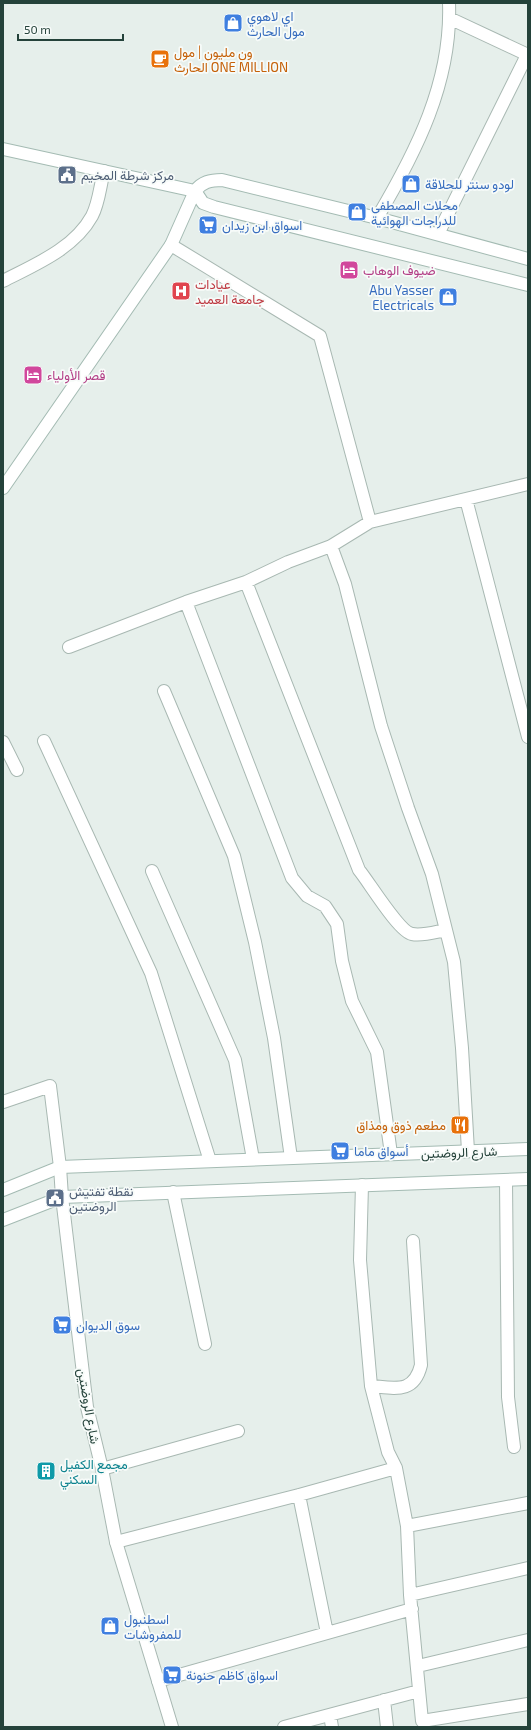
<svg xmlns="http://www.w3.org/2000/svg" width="531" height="1730" font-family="'Exo 2',Vazirmatn,sans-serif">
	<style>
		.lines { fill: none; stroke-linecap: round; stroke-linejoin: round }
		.minor-casing { stroke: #a8b8b2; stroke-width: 14 }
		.tertiary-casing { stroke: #a8b8b2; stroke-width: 14 }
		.secondary-casing { stroke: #a4bbb3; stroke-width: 14 }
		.minor { stroke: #fff; stroke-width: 12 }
		.tertiary { stroke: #fff; stroke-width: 12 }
		.secondary { stroke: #fff; stroke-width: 12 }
		.labels { text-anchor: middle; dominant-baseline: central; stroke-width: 3.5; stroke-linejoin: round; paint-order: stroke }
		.shop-label { font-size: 13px; fill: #366cbe; stroke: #f7fbf9; text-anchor: start }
		.food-label { font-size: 13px; fill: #c56008; stroke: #f7fbf9; text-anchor: start }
		.service-label { font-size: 13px; fill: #4e5e75; stroke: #f7fbf9; text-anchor: start }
		.hotel-label { font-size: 13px; fill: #b23c85; stroke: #f7fbf9; text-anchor: start }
		.health-label { font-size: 13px; fill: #be3a42; stroke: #f7fbf9; text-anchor: start }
		.street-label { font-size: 13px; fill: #24423a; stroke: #f7fbf9 }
		.culture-label { font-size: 13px; fill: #0d838f; stroke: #f7fbf9; text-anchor: start }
	</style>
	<rect width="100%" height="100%" fill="#e6efeb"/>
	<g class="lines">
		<defs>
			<path id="minor" d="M 449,18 L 528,55
				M 377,218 C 416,152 452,82 449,3
				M 438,234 L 527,55
				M 171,245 L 320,336 L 370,522
				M 3,281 C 34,265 74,249 92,216 C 99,203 100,186 104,171
				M 466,499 L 528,737
				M 331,546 L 345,584 L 381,726 L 408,808 L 432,874 L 454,962 L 462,1048 L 468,1151
				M 246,582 L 359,870 C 369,882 399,932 412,934 C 423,936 435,932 446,930
				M 186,602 L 292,878 L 307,896 L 325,906 L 337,924 L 342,961 L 352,1001 L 377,1052 L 391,1154
				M 69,647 L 186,602 L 246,582 L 288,562 L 331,546 L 370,522 L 528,484
				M 164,691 L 234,856 L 255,942 L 274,1038 L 291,1158
				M 44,741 L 151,973 L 210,1161
				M 3,742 L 17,770
				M 152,871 L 235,1060 L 253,1159
				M 3,1102 L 50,1086 L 60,1167
				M 506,1180 L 508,1397 L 514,1447
				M 362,1185 L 360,1260 L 371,1386 L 388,1452 L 396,1468 L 407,1526 L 410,1595 L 422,1721 L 528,1704
				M 173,1192 L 205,1344
				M 371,1386 C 395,1388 414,1394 421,1365 L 413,1241
				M 102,1469 L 238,1431
				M 299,1495 L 327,1633
				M 407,1526 L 528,1503
				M 116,1542 L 299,1495 L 396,1468
				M 410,1595 L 528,1568
				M 418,1666 L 528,1640
				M 158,1681 L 412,1609
				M 384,1700 L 387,1727
				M 330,1715 L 332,1727
				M 284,1727 L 419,1691"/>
			<path id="tertiary" d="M 60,1167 L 62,1197 L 87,1407 L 102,1469 L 116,1542 L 172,1727"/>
			<path id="secondary" d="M 3,149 L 195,191 L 203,203 L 214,207 L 528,285
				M 3,488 L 171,245 L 195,191 C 202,182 210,180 222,180 L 377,218 L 528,259
				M 3,1190 L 60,1167 L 528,1149
				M 3,1220 L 62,1197 L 528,1179"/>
		</defs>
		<use href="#minor" class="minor-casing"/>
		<use href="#tertiary" class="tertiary-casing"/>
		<use href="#secondary" class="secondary-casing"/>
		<use href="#minor" class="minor"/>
		<use href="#tertiary" class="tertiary"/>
		<use href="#secondary" class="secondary"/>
	</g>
	<defs>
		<symbol id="shop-square" viewBox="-11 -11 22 22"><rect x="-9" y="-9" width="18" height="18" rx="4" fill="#3f7fe0" stroke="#f7fbf9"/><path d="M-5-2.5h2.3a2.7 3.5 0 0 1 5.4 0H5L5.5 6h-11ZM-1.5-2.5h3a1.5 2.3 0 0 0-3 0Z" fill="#fff"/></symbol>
		<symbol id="cafe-square" viewBox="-11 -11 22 22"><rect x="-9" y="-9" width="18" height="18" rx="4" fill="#e8710a" stroke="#f7fbf9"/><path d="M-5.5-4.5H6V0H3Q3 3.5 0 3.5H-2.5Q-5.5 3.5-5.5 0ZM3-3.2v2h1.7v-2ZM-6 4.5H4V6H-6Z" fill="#fff"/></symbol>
		<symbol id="civic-square" viewBox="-11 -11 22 22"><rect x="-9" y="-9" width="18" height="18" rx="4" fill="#5c6f8a" stroke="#f7fbf9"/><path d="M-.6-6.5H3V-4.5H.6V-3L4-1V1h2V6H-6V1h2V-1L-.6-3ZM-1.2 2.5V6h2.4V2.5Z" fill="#fff"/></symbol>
		<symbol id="supermarket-square" viewBox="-11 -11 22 22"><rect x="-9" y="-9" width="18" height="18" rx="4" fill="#3f7fe0" stroke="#f7fbf9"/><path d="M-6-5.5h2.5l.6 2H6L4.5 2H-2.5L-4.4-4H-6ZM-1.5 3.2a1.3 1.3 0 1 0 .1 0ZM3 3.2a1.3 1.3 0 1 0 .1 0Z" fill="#fff"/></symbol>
		<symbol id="hotel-square" viewBox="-11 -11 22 22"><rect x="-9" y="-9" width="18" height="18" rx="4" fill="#d1479c" stroke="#f7fbf9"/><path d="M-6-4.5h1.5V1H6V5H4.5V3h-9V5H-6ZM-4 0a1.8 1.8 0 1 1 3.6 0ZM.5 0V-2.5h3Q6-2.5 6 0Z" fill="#fff"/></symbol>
		<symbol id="hospital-square" viewBox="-11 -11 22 22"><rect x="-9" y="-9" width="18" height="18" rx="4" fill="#e0444e" stroke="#f7fbf9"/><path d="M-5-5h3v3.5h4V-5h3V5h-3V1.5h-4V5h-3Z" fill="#fff"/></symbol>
		<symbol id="restaurant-square" viewBox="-11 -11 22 22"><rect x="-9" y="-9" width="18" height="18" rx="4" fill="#e8710a" stroke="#f7fbf9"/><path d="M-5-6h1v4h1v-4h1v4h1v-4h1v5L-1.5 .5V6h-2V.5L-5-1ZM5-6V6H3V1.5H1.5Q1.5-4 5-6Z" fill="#fff"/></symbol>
		<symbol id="building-square" viewBox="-11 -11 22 22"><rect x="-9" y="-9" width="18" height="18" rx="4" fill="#0f9aa8" stroke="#f7fbf9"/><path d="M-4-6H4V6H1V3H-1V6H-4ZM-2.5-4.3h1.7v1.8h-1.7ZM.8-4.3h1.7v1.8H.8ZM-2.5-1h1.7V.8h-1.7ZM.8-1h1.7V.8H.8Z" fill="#fff"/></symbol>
	</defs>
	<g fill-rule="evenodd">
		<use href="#shop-square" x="222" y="12" width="22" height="22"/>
		<use href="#cafe-square" x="149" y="48" width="22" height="22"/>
		<use href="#civic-square" x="56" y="164" width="22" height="22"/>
		<use href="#shop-square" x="400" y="173" width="22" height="22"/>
		<use href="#shop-square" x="346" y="201" width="22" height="22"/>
		<use href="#supermarket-square" x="197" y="214" width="22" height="22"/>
		<use href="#hotel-square" x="338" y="259" width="22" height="22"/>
		<use href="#hospital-square" x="170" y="280" width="22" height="22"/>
		<use href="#shop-square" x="437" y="286" width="22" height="22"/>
		<use href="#hotel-square" x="22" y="364" width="22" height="22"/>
		<use href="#restaurant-square" x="449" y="1114" width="22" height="22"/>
		<use href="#supermarket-square" x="329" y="1140" width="22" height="22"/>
		<use href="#civic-square" x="44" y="1187" width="22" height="22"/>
		<use href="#supermarket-square" x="51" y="1314" width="22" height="22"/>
		<use href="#building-square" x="35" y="1460" width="22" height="22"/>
		<use href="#shop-square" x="99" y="1615" width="22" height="22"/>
		<use href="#supermarket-square" x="161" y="1664" width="22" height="22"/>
	</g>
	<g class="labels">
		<g class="shop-label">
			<text x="247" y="16">اي لاهوي<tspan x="247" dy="15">مول الحارث</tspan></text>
			<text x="425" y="184">لودو سنتر للحلاقة</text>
			<text x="371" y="205">محلات المصطفى<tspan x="371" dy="15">للدراجات الهوائية</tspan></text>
			<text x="222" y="225">اسواق ابن زيدان</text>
			<text x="434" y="290" text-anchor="end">Abu Yasser<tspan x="434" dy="15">Electricals</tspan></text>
			<text x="354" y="1151">أسواق ماما</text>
			<text x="76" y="1325">سوق الديوان</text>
			<text x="124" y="1619">اسطنبول<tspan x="124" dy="15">للمفروشات</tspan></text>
			<text x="186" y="1675">اسواق كاظم حنونة</text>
		</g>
		<g class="food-label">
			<text x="174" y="52">ون مليون | مول<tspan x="174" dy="15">الحارث ONE MILLION</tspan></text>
			<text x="446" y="1125" text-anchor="end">مطعم ذوق ومذاق</text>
		</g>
		<g class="service-label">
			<text x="81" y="175">مركز شرطة المخيم</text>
			<text x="69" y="1191">نقطة تفتيش<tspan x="69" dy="15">الروضتين</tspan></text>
		</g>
		<g class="hotel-label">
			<text x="363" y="270">ضيوف الوهاب</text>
			<text x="47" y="375">قصر الأولياء</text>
		</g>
		<g class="health-label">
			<text x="195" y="284">عيادات<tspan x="195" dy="15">جامعة العميد</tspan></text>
		</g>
		<g class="street-label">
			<text transform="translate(459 1152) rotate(-2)">شارع الروضتين</text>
			<text transform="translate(89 1406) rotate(80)">شارع الروضتين</text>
		</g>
		<g class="culture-label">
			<text x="60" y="1464">مجمع الكفيل<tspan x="60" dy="15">السكني</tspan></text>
		</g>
	</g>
	<rect width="531" height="1730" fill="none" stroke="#24423a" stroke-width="8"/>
	<path d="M18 34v6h105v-6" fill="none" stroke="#24423a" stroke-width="2"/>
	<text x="24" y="34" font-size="12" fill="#24423a" stroke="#f7fbf9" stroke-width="3" paint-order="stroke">50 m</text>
</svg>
